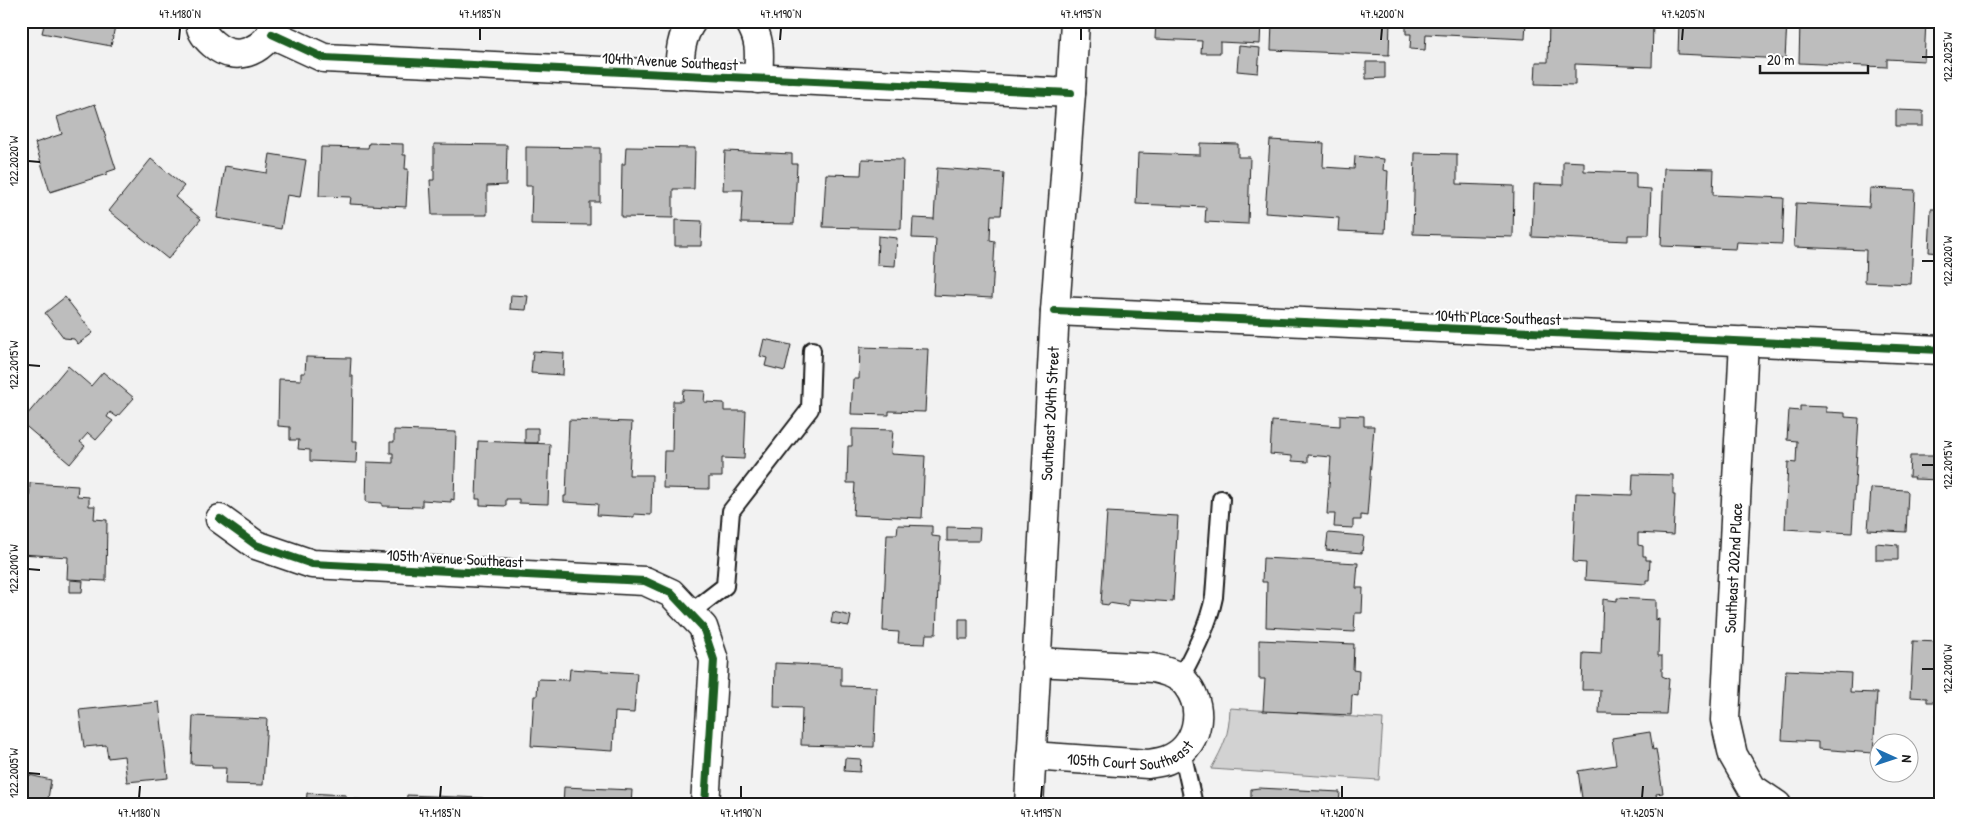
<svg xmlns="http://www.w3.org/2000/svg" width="1962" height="826" font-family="'Patrick Hand',sans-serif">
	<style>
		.park { fill: #d2d2d2; stroke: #777 }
		.building { fill: #bdbdbd; stroke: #1c1c1c }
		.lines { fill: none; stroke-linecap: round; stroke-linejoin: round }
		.service-casing { stroke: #1c1c1c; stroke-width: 20 }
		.minor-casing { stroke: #1c1c1c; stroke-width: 31 }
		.service { stroke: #fff; stroke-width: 16 }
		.minor { stroke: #fff; stroke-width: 28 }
		.cycleway-casing { stroke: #fff; stroke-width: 11 }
		.cycleway { stroke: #1b5e20; stroke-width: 8 }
		.ticks { fill: none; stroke: #1c1c1c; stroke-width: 2 }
		.labels { text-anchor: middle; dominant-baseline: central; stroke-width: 4; stroke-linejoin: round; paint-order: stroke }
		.street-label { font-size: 16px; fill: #1c1c1c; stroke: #fff }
		.neatline { fill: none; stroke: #1c1c1c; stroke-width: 2 }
		.ticks-label { font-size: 12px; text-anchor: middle; fill: #1c1c1c }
	</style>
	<rect width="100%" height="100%" fill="#f2f2f2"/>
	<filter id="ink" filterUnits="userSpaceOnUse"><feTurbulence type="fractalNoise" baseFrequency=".02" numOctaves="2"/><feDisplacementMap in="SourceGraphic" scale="10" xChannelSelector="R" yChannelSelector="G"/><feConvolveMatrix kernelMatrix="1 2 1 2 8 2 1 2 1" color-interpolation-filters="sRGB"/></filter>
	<g filter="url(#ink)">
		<path class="park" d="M 1230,708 L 1383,719 L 1379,780 L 1211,769 C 1224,745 1229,736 1230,708 Z"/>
		<path class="building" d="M 45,21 L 116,21 L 111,46 L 42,33 Z
			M 1156,21 L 1261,21 L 1260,44 L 1220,42 L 1220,53 L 1201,53 L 1202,41 L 1155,39 Z
			M 1272,21 L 1390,21 L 1389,55 L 1271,50 Z
			M 1406,21 L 1526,21 L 1525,39 L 1426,34 L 1425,50 L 1410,49 L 1411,34 L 1406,34 Z
			M 1549,21 L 1653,21 L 1652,67 L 1575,64 L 1575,85 L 1535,84 L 1536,62 L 1548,62 Z
			M 1679,21 L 1787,21 L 1785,59 L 1678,54 Z
			M 1800,21 L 1926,21 L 1924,61 L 1887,59 L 1887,67 L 1799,63 Z
			M 1937,21 L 1941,21 L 1941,61 L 1935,61 Z
			M 1239,46 L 1260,48 L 1258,73 L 1237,71 Z
			M 1366,62 L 1385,62 L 1385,78 L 1366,79 Z
			M 95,104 L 116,169 L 107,172 L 107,174 L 50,192 L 35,143 L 62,134 L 57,117 Z
			M 1896,110 L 1923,111 L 1923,126 L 1896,126 Z
			M 1270,140 L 1324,143 L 1323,167 L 1354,169 L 1355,156 L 1384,159 L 1383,170 L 1388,171 L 1385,233 L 1338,231 L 1339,218 L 1265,213 Z
			M 369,143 L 403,144 L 403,155 L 406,155 L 405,169 L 408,169 L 406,207 L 350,204 L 351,197 L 319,196 L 321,147 L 368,148 Z
			M 1200,143 L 1238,144 L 1238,157 L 1250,157 L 1248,224 L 1205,222 L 1206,207 L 1136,204 L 1138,153 L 1200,155 Z
			M 434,144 L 507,145 L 506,185 L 487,186 L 487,215 L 432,215 L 430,180 L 434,180 Z
			M 526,147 L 600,148 L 600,202 L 590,202 L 590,225 L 531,224 L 532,186 L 526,186 Z
			M 626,147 L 695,148 L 694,189 L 673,189 L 673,218 L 621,217 L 622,164 L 625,164 Z
			M 725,151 L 792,154 L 792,164 L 797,164 L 794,224 L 741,223 L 743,190 L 723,190 Z
			M 1415,153 L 1457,154 L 1457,184 L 1514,186 L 1513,237 L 1413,234 Z
			M 270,154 L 306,160 L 300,197 L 287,195 L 281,229 L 217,218 L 225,166 L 267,173 Z
			M 151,159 L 184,186 L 175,197 L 201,219 L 168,259 L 109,211 Z
			M 862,159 L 903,160 L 901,229 L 823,227 L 826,174 L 861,175 Z
			M 1563,161 L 1584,162 L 1584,171 L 1636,173 L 1636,188 L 1651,189 L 1649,235 L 1628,235 L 1628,241 L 1532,237 L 1534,184 L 1563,185 Z
			M 937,168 L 1004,173 L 1001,215 L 991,215 L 990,240 L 995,241 L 992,298 L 933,295 L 936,239 L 912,238 L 913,218 L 934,219 Z
			M 1664,168 L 1714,169 L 1713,195 L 1784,198 L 1782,244 L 1737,242 L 1736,249 L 1661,246 Z
			M 1870,188 L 1915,190 L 1911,284 L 1865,282 L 1866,250 L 1794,247 L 1796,203 L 1869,207 Z
			M 1931,209 L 1941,209 L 1941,253 L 1929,252 Z
			M 675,220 L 702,221 L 701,246 L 675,246 Z
			M 878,236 L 897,238 L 895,266 L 877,265 Z
			M 511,295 L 528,296 L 526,310 L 510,309 Z
			M 65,297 L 93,333 L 78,344 L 74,339 L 64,338 L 45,313 Z
			M 764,339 L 791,345 L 785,371 L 765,366 L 767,358 L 760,356 Z
			M 860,347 L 928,349 L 925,412 L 889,411 L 889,415 L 851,414 L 853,379 L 859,379 Z
			M 533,351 L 564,353 L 563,375 L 531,373 Z
			M 306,357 L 351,358 L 350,376 L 353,376 L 352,441 L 357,441 L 356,463 L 310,461 L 310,450 L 298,449 L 299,440 L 290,440 L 290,427 L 278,426 L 279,379 L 301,380 L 301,373 L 305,373 Z
			M 68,366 L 91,386 L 103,372 L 134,398 L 117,417 L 110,412 L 107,417 L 113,421 L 96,440 L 88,433 L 80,442 L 85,446 L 70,464 L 21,422 Z
			M 683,390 L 705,391 L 704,402 L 724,403 L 724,411 L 746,411 L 744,459 L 722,458 L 722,477 L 709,477 L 709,489 L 663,488 L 664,451 L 672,451 L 673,401 L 682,401 Z
			M 1800,406 L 1826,407 L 1826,412 L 1845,413 L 1845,417 L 1859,418 L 1852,533 L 1785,529 L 1788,462 L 1796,463 L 1797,441 L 1787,440 L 1789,410 L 1800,411 Z
			M 1340,415 L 1364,416 L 1364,426 L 1374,426 L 1367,516 L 1361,515 L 1361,520 L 1353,520 L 1353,528 L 1334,527 L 1335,514 L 1327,514 L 1331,457 L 1308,455 L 1308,462 L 1292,461 L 1292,456 L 1270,454 L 1272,421 L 1340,426 Z
			M 569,420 L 632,422 L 629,475 L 652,475 L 651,515 L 634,514 L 634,517 L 597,515 L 598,504 L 564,502 L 564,496 L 566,496 Z
			M 525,428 L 538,428 L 538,443 L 525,443 Z
			M 852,429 L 893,430 L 891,454 L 925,456 L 922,518 L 853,515 L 855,483 L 847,483 L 848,446 L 852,446 Z
			M 394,430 L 456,432 L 454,500 L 451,499 L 451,502 L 422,500 L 422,507 L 382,506 L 382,503 L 366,502 L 367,462 L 393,463 L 393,453 L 390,453 L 390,442 L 394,442 Z
			M 478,441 L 550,444 L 548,504 L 519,503 L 519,499 L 506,499 L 506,506 L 480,505 L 480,499 L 476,499 Z
			M 1910,456 L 1941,456 L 1941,480 L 1914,479 L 1915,477 L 1909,477 Z
			M 1633,474 L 1673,475 L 1673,495 L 1675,495 L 1673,535 L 1638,533 L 1638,545 L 1643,546 L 1643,556 L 1646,556 L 1646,560 L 1650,560 L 1649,580 L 1646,580 L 1646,584 L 1585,580 L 1586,563 L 1573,562 L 1576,493 L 1632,495 Z
			M 30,483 L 78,486 L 77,496 L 89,497 L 89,506 L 95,506 L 94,519 L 107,520 L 106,581 L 67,579 L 68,557 L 21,554 L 23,504 L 29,504 Z
			M 1873,488 L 1906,490 L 1908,492 L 1906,532 L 1868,530 L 1871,489 Z
			M 1107,512 L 1178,516 L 1173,602 L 1128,599 L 1128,606 L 1109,603 L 1109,605 L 1101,604 Z
			M 898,525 L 932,526 L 932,536 L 940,537 L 936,634 L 926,634 L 925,644 L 898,643 L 899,632 L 883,631 L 887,534 L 897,534 Z
			M 947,527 L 980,528 L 979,541 L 947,541 Z
			M 1328,533 L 1364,536 L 1362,553 L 1326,550 Z
			M 1876,543 L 1898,545 L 1898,560 L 1876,560 Z
			M 1263,558 L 1358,563 L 1356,588 L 1363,588 L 1362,613 L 1355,613 L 1354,632 L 1266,627 L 1267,582 L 1262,582 Z
			M 70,580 L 83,581 L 82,592 L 70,592 Z
			M 1617,598 L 1656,600 L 1656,620 L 1659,619 L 1658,656 L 1662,656 L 1662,676 L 1669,679 L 1666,714 L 1599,713 L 1600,690 L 1582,690 L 1583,653 L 1601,654 L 1603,599 L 1617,601 Z
			M 833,612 L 851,616 L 849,626 L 831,623 Z
			M 959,619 L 968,619 L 968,639 L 959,639 Z
			M 1259,640 L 1354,644 L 1353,670 L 1359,671 L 1358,696 L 1352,695 L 1351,715 L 1263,711 L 1265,679 L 1259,679 Z
			M 1913,641 L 1941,642 L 1941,747 L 1935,747 L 1937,702 L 1927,702 L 1927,698 L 1910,697 Z
			M 775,663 L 841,666 L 841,686 L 876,687 L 874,747 L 801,745 L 802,708 L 774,707 Z
			M 570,669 L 637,673 L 634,713 L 615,712 L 613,751 L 531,746 L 534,696 L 537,696 L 538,679 L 569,680 Z
			M 1786,670 L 1851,673 L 1850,692 L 1877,693 L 1873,753 L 1818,749 L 1818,742 L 1782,740 Z
			M 159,702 L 168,778 L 127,782 L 124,756 L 108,758 L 106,745 L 84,747 L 79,710 Z
			M 193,716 L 267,719 L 263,785 L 225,784 L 226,768 L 212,768 L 212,765 L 191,764 Z
			M 1650,732 L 1653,750 L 1656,749 L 1663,793 L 1656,794 L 1658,805 L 1583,805 L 1578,771 L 1616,765 L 1612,738 Z
			M 845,758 L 861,759 L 860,772 L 844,771 Z
			M 21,773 L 51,780 L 47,805 L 21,805 Z
			M 564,787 L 632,790 L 631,805 L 563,805 Z
			M 1259,788 L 1340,792 L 1339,805 L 1251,805 L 1251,789 Z
			M 307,793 L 346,795 L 346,799 L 379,800 L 378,805 L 306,805 Z
			M 407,795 L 482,798 L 489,800 L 489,805 L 406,805 Z"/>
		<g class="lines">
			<defs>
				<path id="service" d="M 690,613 L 725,586 L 731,511 L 810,409 L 812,350
					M 1180,679 C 1194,652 1208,627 1214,597 L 1221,499
					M 1182,751 L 1194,805"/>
				<g id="minor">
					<path d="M 200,21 C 200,30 206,38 213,44 C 237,65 268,49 276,21"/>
					<path d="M 749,21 C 762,42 759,55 758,79"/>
					<path d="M 272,34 L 324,58 L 1071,93"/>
					<path d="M 679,75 C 680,55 680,38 692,21"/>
					<path d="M 1055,311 L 1941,350"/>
					<path d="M 1744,341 L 1725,720 L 1733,755 L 1752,788 L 1777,805"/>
					<path d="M 220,519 L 256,545 L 312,564 L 645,581 L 671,593 L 703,627 L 714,660 L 705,805"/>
					<path id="s1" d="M 1031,756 L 1148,764 C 1154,763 1162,762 1167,760 C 1198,748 1206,710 1187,685 C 1179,674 1165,671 1153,668 L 1036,662"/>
					<path id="s2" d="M 1029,805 L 1055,311 L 1071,93 L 1075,21"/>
				</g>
			</defs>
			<use href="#service" class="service-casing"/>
			<use href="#minor" class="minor-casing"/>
			<use href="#service" class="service"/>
			<use href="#minor" class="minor"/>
			<defs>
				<path id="cycleway" d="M 272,34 L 324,58 L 1071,93
					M 1055,311 L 1941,350
					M 220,519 L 256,545 L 312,564 L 645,581 L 671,593 L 703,627 L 714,660 L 705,805"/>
			</defs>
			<use href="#cycleway" class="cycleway-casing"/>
			<use href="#cycleway" class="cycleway"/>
		</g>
	</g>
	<path class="ticks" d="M 179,40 L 180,28M 480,40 L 480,28M 780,40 L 781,28M 1081,40 L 1081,28M 1381,40 L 1382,28M 1682,40 L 1683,28M 1922,57 L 1934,57M 28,161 L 40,162M 1922,261 L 1934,261M 28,365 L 40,366M 1922,465 L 1934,465M 28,569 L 40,570M 1922,669 L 1934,669M 28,773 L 40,774M 139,798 L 140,786M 440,798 L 441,786M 741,798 L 741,786M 1041,798 L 1042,786M 1342,798 L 1342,786M 1642,798 L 1643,786"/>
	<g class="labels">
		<g class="street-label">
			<text transform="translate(670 61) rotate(3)">104th Avenue Southeast</text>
			<text transform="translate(1498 317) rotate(2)">104th Place Southeast</text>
			<text stroke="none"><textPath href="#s2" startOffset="392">Southeast 204th Street</textPath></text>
			<text transform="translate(455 558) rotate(3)">105th Avenue Southeast</text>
			<text transform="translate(1733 568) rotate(-87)">Southeast 202nd Place</text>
			<text stroke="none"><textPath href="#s1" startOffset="101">105th Court Southeast</textPath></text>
		</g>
	</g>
	<rect width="1962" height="826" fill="none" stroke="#fff" stroke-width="55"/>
	<g transform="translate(1894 758) rotate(93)"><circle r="24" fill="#ffffff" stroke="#a4a4a4"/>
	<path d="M0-4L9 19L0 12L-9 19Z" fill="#1f6fb2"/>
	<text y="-8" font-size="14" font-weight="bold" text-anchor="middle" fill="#1c1c1c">N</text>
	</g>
	<path d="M1760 65v8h108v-8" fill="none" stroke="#1c1c1c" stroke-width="2.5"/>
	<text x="1767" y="65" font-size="15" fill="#1c1c1c" stroke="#ffffff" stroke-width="4" paint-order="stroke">20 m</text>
	<rect x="28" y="28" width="1906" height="770" class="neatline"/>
	<g class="ticks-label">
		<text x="180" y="18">47.4180°N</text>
		<text x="480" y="18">47.4185°N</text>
		<text x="781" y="18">47.4190°N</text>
		<text x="1081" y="18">47.4195°N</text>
		<text x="1382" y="18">47.4200°N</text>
		<text x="1683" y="18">47.4205°N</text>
		<text transform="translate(1948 57) rotate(-90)" y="4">122.2025°W</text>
		<text transform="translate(14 161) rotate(-90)" y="4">122.2020°W</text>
		<text transform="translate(1948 261) rotate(-90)" y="4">122.2020°W</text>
		<text transform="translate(14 365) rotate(-90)" y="4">122.2015°W</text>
		<text transform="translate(1948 465) rotate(-90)" y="4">122.2015°W</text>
		<text transform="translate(14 569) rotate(-90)" y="4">122.2010°W</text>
		<text transform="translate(1948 669) rotate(-90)" y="4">122.2010°W</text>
		<text transform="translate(14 773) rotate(-90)" y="4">122.2005°W</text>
		<text x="139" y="817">47.4180°N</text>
		<text x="440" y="817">47.4185°N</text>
		<text x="741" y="817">47.4190°N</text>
		<text x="1041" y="817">47.4195°N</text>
		<text x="1342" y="817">47.4200°N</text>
		<text x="1642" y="817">47.4205°N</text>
	</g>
</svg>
